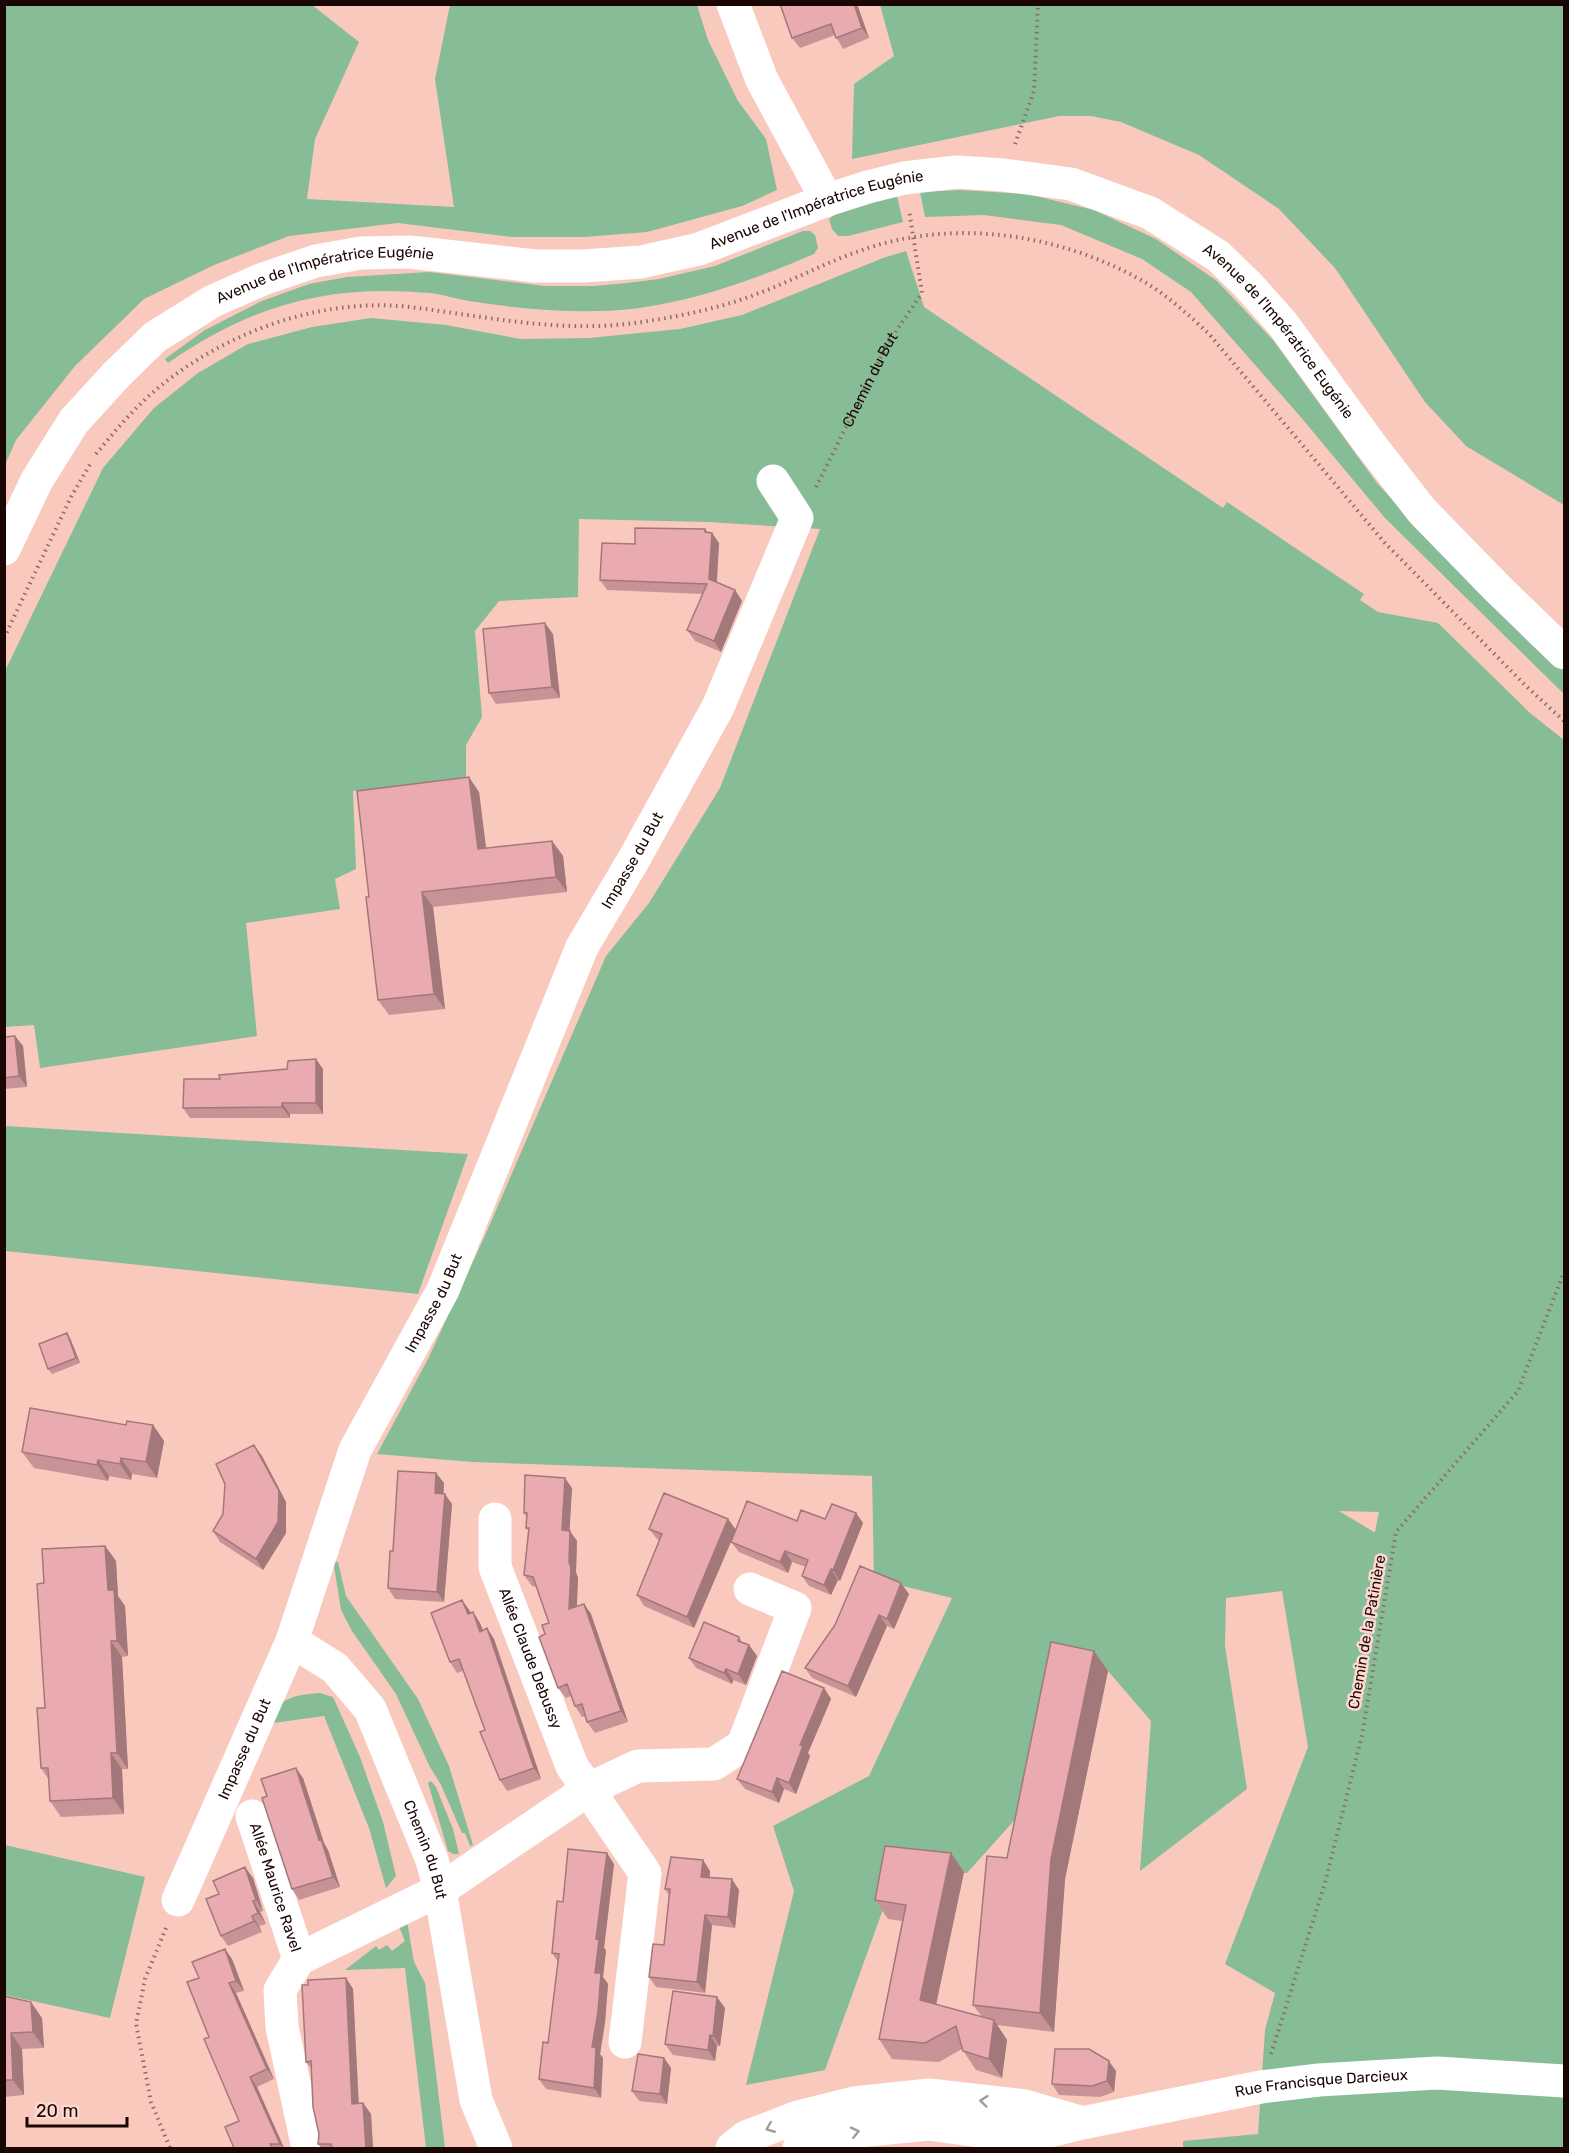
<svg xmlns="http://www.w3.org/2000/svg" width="1569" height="2153" font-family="Rubik,sans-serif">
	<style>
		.green { fill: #86bc96; fill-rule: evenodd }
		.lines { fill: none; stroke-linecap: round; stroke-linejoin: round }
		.path { stroke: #8f6c65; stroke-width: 4; stroke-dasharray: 1.5 4.5; stroke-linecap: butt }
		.minor { stroke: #fff; stroke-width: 33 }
		.wall { fill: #c89397 }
		.shaded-wall { fill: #a3787b }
		.building { fill: #e9abb0; stroke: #a3787b; stroke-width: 1.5 }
		.oneway { stroke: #a39c9b }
		.labels { text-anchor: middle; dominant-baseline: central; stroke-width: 5; stroke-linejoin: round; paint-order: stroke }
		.street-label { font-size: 15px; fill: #1a0704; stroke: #ffd9d1 }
	</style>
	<rect width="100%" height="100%" fill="#fac9be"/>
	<path class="green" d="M 5,4 L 312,5 L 359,42 L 315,139 L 307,199 L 454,207 L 435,79 L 450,5 L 697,5 L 708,40 L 738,101 L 766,139 L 777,190 L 742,206 L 647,232 L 584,237 L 512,237 L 398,223 L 289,236 L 214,265 L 144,299 L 75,366 L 16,440 L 5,465 Z
		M 880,5 L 1564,5 L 1564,505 L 1466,446 L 1425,402 L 1335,268 L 1279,209 L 1199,155 L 1121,122 L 1091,116 L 1059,116 L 852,159 L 854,84 L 894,56 Z
		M 960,190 L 1027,194 L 1094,210 L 1156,239 L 1217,281 L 1273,340 L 1377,483 L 1431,542 L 1564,670 L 1564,694 L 1385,518 L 1299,415 L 1191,292 L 1142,259 L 1061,225 L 984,215 L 925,217 L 920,192 Z
		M 897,196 L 903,222 L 848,236 L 838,236 L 832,229 L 829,219 L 840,211 Z
		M 803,231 L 810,231 L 815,235 L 818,248 L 814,254 C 749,282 672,310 600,311 C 556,312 513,308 469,301 C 456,299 443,294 429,293 C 328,284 251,305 168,363 L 165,359 L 205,330 L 262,301 L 309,284 L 347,277 L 429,272 L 545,286 L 594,286 L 627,283 L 659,279 L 715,266 Z
		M 906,251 L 924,307 L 1223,508 L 1227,502 L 1364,594 L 1360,600 L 1378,612 L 1438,623 L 1530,713 L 1564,740 L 1564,2148 L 1183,2148 L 1183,2141 L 1258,2134 L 1265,2030 L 1275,1993 L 1225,1964 L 1308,1747 L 1282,1591 L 1226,1598 L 1225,1646 L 1247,1789 L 1140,1871 L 1151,1721 L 1108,1671 L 1064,1662 L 1037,1795 L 967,1873 L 899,1865 L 825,2070 L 746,2085 L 794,1891 L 773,1826 L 869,1776 L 952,1598 L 874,1579 L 872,1476 L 472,1462 L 377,1454 L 428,1359 L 484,1238 L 606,956 L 649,903 L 720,788 L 820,529 L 708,522 L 579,519 L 578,597 L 499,601 L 475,631 L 482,717 L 466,745 L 466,778 L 353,791 L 356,869 L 335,879 L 340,909 L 246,923 L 257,1036 L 40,1068 L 34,1025 L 5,1027 L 4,673 L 103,468 L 154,408 L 198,373 L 248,344 L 312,327 L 371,318 L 446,325 L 520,339 L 589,338 L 680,329 L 742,315 L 883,258 ZM 1339,1511 L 1379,1512 L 1375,1532 L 1374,1532 Z
		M 4,1126 L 5,1126 L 468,1154 L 418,1294 L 5,1251 Z
		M 333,1560 L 338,1562 L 346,1596 L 418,1699 L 449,1766 L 473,1845 L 470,1846 L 465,1833 L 462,1833 L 441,1785 L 430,1767 L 396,1694 L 352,1631 L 341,1610 Z
		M 320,1693 L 333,1697 L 360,1757 L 383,1822 L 396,1876 L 386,1888 L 369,1828 L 324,1716 L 266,1724 C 278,1698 293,1695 320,1693 Z
		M 431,1781 L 436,1787 L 453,1829 L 459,1854 L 453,1854 L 448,1851 L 428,1783 Z
		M 5,1845 L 145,1877 L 110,2018 L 5,1995 Z
		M 407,1921 L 414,1962 L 425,1983 L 445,2148 L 426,2148 L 405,1968 L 345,1970 L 376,1946 L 379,1950 L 387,1945 L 392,1951 L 405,1941 L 398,1924 Z"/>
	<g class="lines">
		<g class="path">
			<path d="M 1015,144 L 1034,91 L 1038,4"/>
			<path d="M 96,454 C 115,431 134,408 158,388 C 226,332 321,297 410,307 C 483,316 553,332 627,324 C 673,318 719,309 762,292 C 798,278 831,260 868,248 C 960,218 1065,235 1148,284 C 1170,298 1190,316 1209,334 L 1384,542 L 1525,685 L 1564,721"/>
			<path id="s1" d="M 816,487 L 888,343 L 922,293 L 909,210"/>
			<path d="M 4,638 L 71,497 L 92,461"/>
			<path d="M 166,1928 L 145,1979 L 136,2024 L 151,2102 L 170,2148"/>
			<path d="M 1271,2054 L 1325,1883 L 1362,1735 L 1396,1532 L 1518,1391 L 1564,1272"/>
		</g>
		<g class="minor">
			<path d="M 733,4 L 762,80 L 827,200"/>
			<path id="s2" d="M 4,549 L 37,480 L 74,421 L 117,374 L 155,337 L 213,301 L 263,279 L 316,261 L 361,253 L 410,252 L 535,266 L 583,266 L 641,262 L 699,249 L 827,200 L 868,187 L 904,178 L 957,172 L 1003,175 L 1071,184 L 1150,213 L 1218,256 L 1248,285 L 1282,323 L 1370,444 L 1422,511 L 1497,588 L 1564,653"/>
			<path id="s3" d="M 495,1519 L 495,1567 L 572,1766 L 645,1873 L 625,2042"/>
			<path id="s4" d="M 292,1641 L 335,1668 L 370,1709 L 432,1860 L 440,1890 L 476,2100 L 496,2148"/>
			<path id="s5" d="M 252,1816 L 299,1959"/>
			<path id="s6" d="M 178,1900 L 292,1641 L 355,1450 L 443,1290 L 582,947 L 634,859 L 718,707 L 797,518 L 773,481"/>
			<path d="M 308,2148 L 282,2027 L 280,1990 L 299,1959 L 440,1890 L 589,1789 L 638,1766 L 714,1764 L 743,1745 L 795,1608 L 750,1589"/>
			<path d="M 732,2148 L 746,2137 L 798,2117 L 854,2103 L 929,2095 L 1025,2106 L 1080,2122"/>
			<path id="s7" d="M 799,2148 L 859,2131 L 928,2124 L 994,2133 L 1029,2136 L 1082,2123 L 1261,2087 L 1319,2080 L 1437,2073 L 1564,2081"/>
		</g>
	</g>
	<path class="wall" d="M 780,4 L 857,4 L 869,38 L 843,49 L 835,35 L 800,48 L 792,38 Z
		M 705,529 L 708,532 L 712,533 L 719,543 L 717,583 L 735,590 L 742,601 L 721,652 L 695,641 L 687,630 L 703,594 L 607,590 L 600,580 L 635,544 Z
		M 553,634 L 560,698 L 496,704 L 489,693 Z
		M 479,792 L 486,848 L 552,841 L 563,856 L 567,892 L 433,907 L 445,1009 L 389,1015 L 378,1000 L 369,897 Z
		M 15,1036 L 23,1046 L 27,1087 L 4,1089 L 4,1037 Z
		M 323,1069 L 323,1114 L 290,1114 L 290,1118 L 190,1118 L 183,1108 L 220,1079 Z
		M 67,1333 L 70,1338 L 80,1363 L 52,1374 L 48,1369 Z
		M 126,1425 L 153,1425 L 164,1441 L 157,1478 L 132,1474 L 131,1480 L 109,1476 L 108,1481 L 34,1468 L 22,1452 Z
		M 262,1456 L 286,1502 L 286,1533 L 263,1570 L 220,1542 L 213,1531 Z
		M 436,1473 L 444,1483 L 443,1494 L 452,1504 L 444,1602 L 395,1599 L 388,1588 L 393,1551 Z
		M 572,1488 L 569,1531 L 577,1541 L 576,1572 L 578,1578 L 577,1606 L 584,1604 L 591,1614 L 628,1722 L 595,1733 L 587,1722 L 585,1716 L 582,1717 L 575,1706 L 571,1696 L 566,1698 L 558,1688 L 545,1634 L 549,1623 L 536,1587 L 532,1586 L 524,1575 L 528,1531 L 526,1528 L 527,1518 L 524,1513 Z
		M 856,1513 L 863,1523 L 840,1581 L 838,1580 L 831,1595 L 809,1586 L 802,1576 L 806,1567 L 792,1562 L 788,1573 L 739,1552 L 731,1542 L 797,1521 L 825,1519 Z
		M 728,1519 L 736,1530 L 694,1628 L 644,1606 L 637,1595 L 659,1540 L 657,1539 L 649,1529 Z
		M 105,1546 L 116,1561 L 118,1596 L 125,1606 L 128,1656 L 122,1657 L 128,1769 L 122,1769 L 124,1814 L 61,1817 L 50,1801 L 49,1780 L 41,1768 L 45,1708 L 44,1583 Z
		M 909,1594 L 894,1629 L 887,1626 L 856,1697 L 812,1678 L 805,1668 Z
		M 470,1611 L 470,1613 L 473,1612 L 480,1623 L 483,1630 L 487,1628 L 494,1639 L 541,1779 L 507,1791 L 500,1780 L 485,1730 L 463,1671 L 457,1673 L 450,1662 Z
		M 739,1637 L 743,1643 L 749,1645 L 757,1656 L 746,1685 L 733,1680 L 732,1684 L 696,1668 L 689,1658 Z
		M 1108,1671 L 1065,1879 L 1054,2032 L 997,2025 L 1007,2040 L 1002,2078 L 976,2070 L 962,2049 L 939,2062 L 892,2059 L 879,2039 L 902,1921 L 888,1919 L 875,1900 L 951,1853 L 964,1872 L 936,2005 L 982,2017 L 973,2005 L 1007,1858 Z
		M 824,1688 L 831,1699 L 808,1753 L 810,1756 L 796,1794 L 784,1789 L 779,1803 L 745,1789 L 737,1779 Z
		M 303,1778 L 324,1843 L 328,1850 L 340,1887 L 299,1900 L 292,1889 Z
		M 703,1860 L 710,1871 L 710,1877 L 739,1890 L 735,1928 L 712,1925 L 705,1993 L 656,1987 L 649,1977 L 664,1945 L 669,1895 L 665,1889 Z
		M 614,1864 L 604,1948 L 606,1950 L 603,1977 L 608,1984 L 605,2022 L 600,2054 L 603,2058 L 601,2098 L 546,2089 L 539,2079 L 548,2043 L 558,1962 L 552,1953 L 563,1902 Z
		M 253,1878 L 263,1911 L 260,1912 L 266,1924 L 259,1926 L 262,1932 L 228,1946 L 221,1936 L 219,1894 Z
		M 225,1949 L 232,1959 L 244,1991 L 236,1993 L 274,2079 L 257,2087 L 284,2148 L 234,2148 L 239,2121 L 209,2037 L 199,1978 Z
		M 346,1978 L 353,1989 L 359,2104 L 363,2103 L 371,2114 L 373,2148 L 321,2148 L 318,2144 L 319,2134 L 311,2068 L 306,2062 L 308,1985 Z
		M 4,1996 L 42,2018 L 44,2048 L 22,2049 L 24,2095 L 4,2097 Z
		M 725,2008 L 720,2046 L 717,2046 L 715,2061 L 673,2055 L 665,2044 Z
		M 664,2058 L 671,2068 L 667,2104 L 639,2101 L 632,2091 Z
		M 1116,2071 L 1114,2092 L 1100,2097 L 1059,2095 L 1052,2084 Z"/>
	<path class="shaded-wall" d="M 854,4 L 857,4 L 869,38 L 862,28 Z
		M 705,529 L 711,538 L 712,533 L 719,543 L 716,590 L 709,579 Z
		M 735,590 L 742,601 L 721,652 L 714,641 Z
		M 545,623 L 553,634 L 560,698 L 552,687 Z
		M 469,777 L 479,792 L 488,864 L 478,849 Z
		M 552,841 L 563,856 L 567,892 L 556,877 Z
		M 422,892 L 433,907 L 445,1009 L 434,994 Z
		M 15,1036 L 23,1046 L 27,1087 L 19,1076 Z
		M 316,1059 L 323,1069 L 323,1114 L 316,1103 Z
		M 282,1103 L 290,1114 L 290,1118 L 282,1107 Z
		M 67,1333 L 70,1338 L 80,1363 L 76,1358 Z
		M 153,1425 L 164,1441 L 157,1478 L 146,1462 Z
		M 254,1445 L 262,1456 L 286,1502 L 286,1533 L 263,1570 L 256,1559 Z
		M 121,1458 L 132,1474 L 131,1480 L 120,1464 Z
		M 98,1460 L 109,1476 L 108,1481 L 97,1465 Z
		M 436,1473 L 444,1483 L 443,1503 L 435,1493 Z
		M 565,1478 L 572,1488 L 569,1541 L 562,1530 Z
		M 445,1494 L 452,1504 L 444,1602 L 437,1592 Z
		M 856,1513 L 863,1523 L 840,1581 L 833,1570 Z
		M 728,1519 L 736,1530 L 694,1628 L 687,1617 Z
		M 570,1531 L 577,1541 L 576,1572 L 578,1578 L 576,1620 L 569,1609 Z
		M 105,1546 L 116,1561 L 118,1596 L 125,1606 L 128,1656 L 117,1641 L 108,1590 Z
		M 785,1551 L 792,1562 L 788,1573 L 780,1562 Z
		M 831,1569 L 838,1580 L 831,1595 L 824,1585 Z
		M 901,1583 L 909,1594 L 894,1629 L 887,1619 Z
		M 462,1600 L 470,1611 L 475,1624 L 468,1614 Z
		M 584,1604 L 591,1614 L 628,1722 L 621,1711 Z
		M 473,1612 L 480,1623 L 487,1642 L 480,1632 Z
		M 879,1615 L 887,1626 L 856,1697 L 848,1686 Z
		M 487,1628 L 494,1639 L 541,1779 L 534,1768 Z
		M 111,1641 L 122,1657 L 128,1769 L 117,1753 Z
		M 749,1645 L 757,1656 L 746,1685 L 738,1674 Z
		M 1094,1651 L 1108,1671 L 1065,1879 L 1054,2032 L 1040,2013 L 1051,1859 Z
		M 726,1669 L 733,1680 L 732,1684 L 724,1673 Z
		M 824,1688 L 831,1699 L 808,1753 L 810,1756 L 796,1794 L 789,1783 L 800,1745 Z
		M 111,1753 L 122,1769 L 124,1814 L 113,1798 Z
		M 296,1768 L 303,1778 L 324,1843 L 328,1850 L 340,1887 L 333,1877 L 319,1840 Z
		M 777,1778 L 784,1789 L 779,1803 L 772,1792 Z
		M 607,1853 L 614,1864 L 604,1948 L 606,1950 L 603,1977 L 608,1984 L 605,2022 L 600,2054 L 603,2058 L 601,2098 L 594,2088 L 592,2047 L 596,1939 Z
		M 951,1853 L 964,1872 L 933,2019 L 920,2000 Z
		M 703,1860 L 710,1871 L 708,1887 L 701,1877 Z
		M 245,1867 L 253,1878 L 263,1911 L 256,1900 Z
		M 732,1879 L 739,1890 L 735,1928 L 728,1917 Z
		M 253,1901 L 260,1912 L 266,1924 L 258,1913 Z
		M 705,1915 L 712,1925 L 705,1993 L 697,1982 Z
		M 252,1916 L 259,1926 L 262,1932 L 254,1921 Z
		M 225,1949 L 232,1959 L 244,1991 L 236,1981 Z
		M 346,1978 L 353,1989 L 359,2114 L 352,2104 Z
		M 229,1983 L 236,1993 L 274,2079 L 267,2069 Z
		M 717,1997 L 725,2008 L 720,2046 L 713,2036 Z
		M 31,2002 L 42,2018 L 44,2048 L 33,2032 Z
		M 994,2020 L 1007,2040 L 1002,2078 L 989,2059 Z
		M 11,2033 L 22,2049 L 24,2095 L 13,2080 Z
		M 710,2035 L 717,2046 L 715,2061 L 708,2050 Z
		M 664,2058 L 671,2068 L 667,2104 L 660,2094 Z
		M 1109,2061 L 1116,2071 L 1114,2092 L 1107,2081 Z
		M 250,2077 L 257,2087 L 284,2148 L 283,2148 L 280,2144 Z
		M 363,2103 L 371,2114 L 373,2148 L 366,2148 Z"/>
	<path class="building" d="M 780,4 L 854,4 L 862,28 L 836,38 L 831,24 L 792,38 Z
		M 635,528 L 705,529 L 705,532 L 712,533 L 709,579 L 735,590 L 714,641 L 687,630 L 707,584 L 600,580 L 602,543 L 635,544 Z
		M 545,623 L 552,687 L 489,693 L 483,629 Z
		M 469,777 L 478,849 L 552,841 L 556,877 L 422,892 L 434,994 L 378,1000 L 366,897 L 369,897 L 357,791 Z
		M 15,1036 L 19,1076 L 4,1078 L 4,1037 Z
		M 316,1059 L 316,1103 L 282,1103 L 282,1107 L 183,1108 L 184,1079 L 220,1079 L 219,1075 L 287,1069 L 288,1061 Z
		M 67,1333 L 76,1358 L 48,1369 L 39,1344 Z
		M 30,1408 L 126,1425 L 127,1421 L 153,1425 L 146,1462 L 121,1458 L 120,1464 L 98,1460 L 97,1465 L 22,1452 Z
		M 254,1445 L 279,1491 L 278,1522 L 256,1559 L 213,1531 L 223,1514 L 225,1484 L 216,1464 Z
		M 398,1471 L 436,1473 L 435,1493 L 445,1494 L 437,1592 L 388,1588 L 390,1551 L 393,1551 Z
		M 525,1475 L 565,1478 L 562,1530 L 570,1531 L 569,1562 L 571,1568 L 569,1609 L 584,1604 L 621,1711 L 587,1722 L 582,1704 L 575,1706 L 567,1684 L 558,1688 L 539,1637 L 545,1634 L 542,1625 L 549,1623 L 533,1577 L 524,1575 L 529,1528 L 526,1528 L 527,1513 L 524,1513 Z
		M 664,1493 L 728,1519 L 687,1617 L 637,1595 L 662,1534 L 649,1529 Z
		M 747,1501 L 797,1521 L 801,1510 L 825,1519 L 832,1504 L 856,1513 L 833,1570 L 831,1569 L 824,1585 L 802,1576 L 808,1560 L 785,1551 L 780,1562 L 731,1542 Z
		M 105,1546 L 108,1590 L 114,1590 L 117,1641 L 111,1641 L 117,1753 L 111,1753 L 113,1798 L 50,1801 L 48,1768 L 41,1768 L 37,1708 L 45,1708 L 37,1584 L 44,1583 L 42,1549 Z
		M 860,1566 L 901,1583 L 887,1619 L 879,1615 L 848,1686 L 805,1668 L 835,1625 Z
		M 462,1600 L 468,1614 L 473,1612 L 480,1632 L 487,1628 L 534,1768 L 500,1780 L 480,1732 L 485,1730 L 459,1659 L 450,1662 L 431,1613 Z
		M 704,1622 L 739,1637 L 738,1641 L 749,1645 L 738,1674 L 726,1669 L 724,1673 L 689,1658 Z
		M 1051,1642 L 1094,1651 L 1051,1859 L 1040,2013 L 973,2005 L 987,1856 L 1007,1858 Z
		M 782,1671 L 824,1688 L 800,1745 L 803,1746 L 789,1783 L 777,1778 L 772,1792 L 737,1779 Z
		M 296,1768 L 319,1840 L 321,1839 L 333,1877 L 292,1889 L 262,1798 L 267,1796 L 261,1779 Z
		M 885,1846 L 951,1853 L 920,2000 L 994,2020 L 989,2059 L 963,2051 L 956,2026 L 925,2043 L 879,2039 L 906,1905 L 875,1900 Z
		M 568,1849 L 607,1853 L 596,1939 L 599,1940 L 595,1973 L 601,1973 L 598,2012 L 592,2047 L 596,2048 L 594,2088 L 539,2079 L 543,2042 L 548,2043 L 559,1954 L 552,1953 L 557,1901 L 563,1902 Z
		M 671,1857 L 703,1860 L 701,1877 L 732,1879 L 728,1917 L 705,1915 L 697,1982 L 649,1977 L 653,1944 L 664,1945 L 670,1889 L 665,1889 Z
		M 245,1867 L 256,1900 L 253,1901 L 258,1913 L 252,1916 L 254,1921 L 221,1936 L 206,1899 L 219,1894 L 213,1881 Z
		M 225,1949 L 236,1981 L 229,1983 L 267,2069 L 250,2077 L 280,2144 L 270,2144 L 272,2148 L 234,2148 L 225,2127 L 239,2121 L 204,2039 L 209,2037 L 187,1982 L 199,1978 L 192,1962 Z
		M 346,1978 L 352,2104 L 363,2103 L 366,2148 L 332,2148 L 331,2144 L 318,2144 L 319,2134 L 313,2107 L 311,2061 L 306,2062 L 302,1985 L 308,1985 L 308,1980 Z
		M 673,1991 L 717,1997 L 713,2036 L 710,2035 L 708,2050 L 665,2044 Z
		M 4,1996 L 31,2002 L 33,2032 L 11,2033 L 13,2080 L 4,2080 Z
		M 1055,2049 L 1089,2049 L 1109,2061 L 1107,2081 L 1092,2086 L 1052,2084 Z
		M 638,2054 L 664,2058 L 660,2094 L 632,2091 Z"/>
	<defs><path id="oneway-chevron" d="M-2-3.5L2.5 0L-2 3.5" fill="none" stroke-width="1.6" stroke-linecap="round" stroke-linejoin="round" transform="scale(1.5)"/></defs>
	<g class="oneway">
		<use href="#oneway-chevron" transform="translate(984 2101) rotate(-174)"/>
		<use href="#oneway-chevron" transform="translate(770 2128) rotate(158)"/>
		<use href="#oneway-chevron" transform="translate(855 2132) rotate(-13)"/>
	</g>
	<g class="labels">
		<g class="street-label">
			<text stroke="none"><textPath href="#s2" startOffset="952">Avenue de l'Impératrice Eugénie</textPath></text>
			<text stroke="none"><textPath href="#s2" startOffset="448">Avenue de l'Impératrice Eugénie</textPath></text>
			<text stroke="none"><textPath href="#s2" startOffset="1474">Avenue de l'Impératrice Eugénie</textPath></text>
			<text stroke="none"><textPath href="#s1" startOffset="120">Chemin du But</textPath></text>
			<text stroke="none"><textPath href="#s6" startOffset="1137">Impasse du But</textPath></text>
			<text stroke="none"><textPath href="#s6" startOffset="651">Impasse du But</textPath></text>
			<text transform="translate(1367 1632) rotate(-80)">Chemin de la Patinière</text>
			<text stroke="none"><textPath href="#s3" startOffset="146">Allée Claude Debussy</textPath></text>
			<text stroke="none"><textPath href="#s6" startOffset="165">Impasse du But</textPath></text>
			<text stroke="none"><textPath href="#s4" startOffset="256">Chemin du But</textPath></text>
			<text stroke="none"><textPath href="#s5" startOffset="75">Allée Maurice Ravel</textPath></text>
			<text stroke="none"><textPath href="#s7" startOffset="531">Rue Francisque Darcieux</textPath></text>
		</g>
	</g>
	<rect width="1569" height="2153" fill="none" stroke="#1a0704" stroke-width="12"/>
	<path d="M27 2117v9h100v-9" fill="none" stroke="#1a0704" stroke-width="3"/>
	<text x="36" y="2117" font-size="18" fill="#1a0704" stroke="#ffd9d1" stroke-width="4.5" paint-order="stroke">20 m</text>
</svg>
